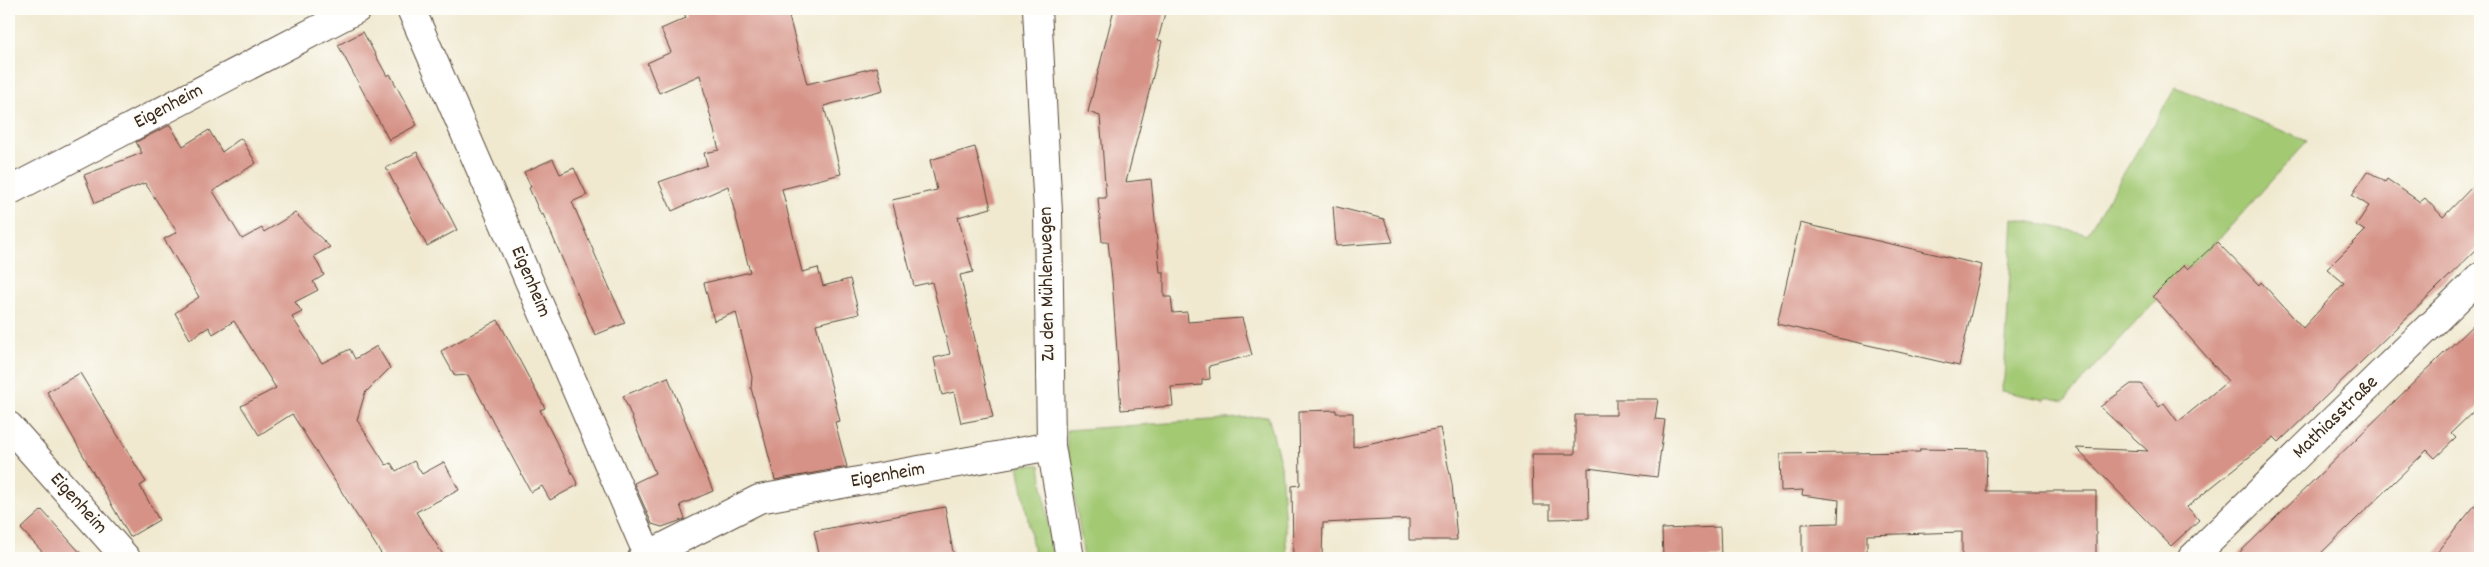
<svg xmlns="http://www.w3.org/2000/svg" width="2489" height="567" font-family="Dekko,sans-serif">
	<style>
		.green { fill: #a3c973; stroke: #6f7a48 }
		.building { fill: #d69286 }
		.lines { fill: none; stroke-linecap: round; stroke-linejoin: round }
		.minor-casing { stroke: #564739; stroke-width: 30 }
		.minor { stroke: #fff; stroke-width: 28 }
		.labels { text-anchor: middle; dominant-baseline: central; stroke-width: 4; stroke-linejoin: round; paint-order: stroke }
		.street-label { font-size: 20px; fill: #3b2a1e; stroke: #fdfcf7 }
	</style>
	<rect width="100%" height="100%" fill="#fdfcf7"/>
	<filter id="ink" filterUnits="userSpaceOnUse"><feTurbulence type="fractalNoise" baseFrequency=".02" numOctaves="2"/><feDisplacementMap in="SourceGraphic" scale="10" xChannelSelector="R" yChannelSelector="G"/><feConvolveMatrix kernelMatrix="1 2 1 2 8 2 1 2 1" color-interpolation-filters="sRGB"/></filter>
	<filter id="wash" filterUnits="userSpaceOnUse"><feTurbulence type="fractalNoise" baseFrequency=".0096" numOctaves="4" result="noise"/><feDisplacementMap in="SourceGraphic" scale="20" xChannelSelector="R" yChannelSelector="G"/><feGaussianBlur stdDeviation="1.12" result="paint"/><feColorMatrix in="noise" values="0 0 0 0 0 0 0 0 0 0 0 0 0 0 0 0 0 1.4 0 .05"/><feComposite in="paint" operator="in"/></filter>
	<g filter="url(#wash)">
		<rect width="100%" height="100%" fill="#f0e9d0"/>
		<path class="green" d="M 2176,87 L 2307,141 L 2221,237 L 2188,269 L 2184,265 L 2153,296 L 2156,300 L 2064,401 L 2046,397 L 2045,400 L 2001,391 L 2004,378 L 2013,218 L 2087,234 Z
			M 1268,416 L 1281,465 L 1287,558 L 1084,558 L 1067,447 L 1067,430 Z
			M 1018,465 L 1040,465 L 1053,558 L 1035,558 Z"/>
		<g id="blocks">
			<path class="building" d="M 683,9 L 787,9 L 807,84 L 877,67 L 883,90 L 824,106 L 841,174 L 782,189 L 802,272 L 818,268 L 823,286 L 850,279 L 859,314 L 816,324 L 840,421 L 835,422 L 847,467 L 775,480 L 751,388 L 752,377 L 736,312 L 714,321 L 704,283 L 750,272 L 728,186 L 672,211 L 659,182 L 707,165 L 704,153 L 719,150 L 700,75 L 659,93 L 647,63 L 671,52 L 661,29 L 686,18 Z
				M 1114,9 L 1166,9 L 1158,40 L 1162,41 L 1126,182 L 1151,179 L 1160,272 L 1164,272 L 1164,297 L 1171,297 L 1173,313 L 1187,312 L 1188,322 L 1242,318 L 1252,355 L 1209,366 L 1210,379 L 1202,380 L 1202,385 L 1171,387 L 1173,406 L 1121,410 L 1112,279 L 1108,242 L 1102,242 L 1098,198 L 1106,198 L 1100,116 L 1088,112 Z
				M 363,32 L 387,76 L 390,74 L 417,125 L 389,140 L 338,45 Z
				M 170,125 L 183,146 L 209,130 L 222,152 L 241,138 L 256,163 L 213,191 L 242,239 L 262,228 L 264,232 L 295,213 L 330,247 L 314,256 L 324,275 L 313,282 L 318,290 L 295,302 L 302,312 L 292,317 L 322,363 L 350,349 L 355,359 L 377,346 L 390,368 L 365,393 L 357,420 L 386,465 L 391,463 L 396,471 L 414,461 L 422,474 L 444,462 L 459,490 L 416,512 L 445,558 L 384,558 L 292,414 L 259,435 L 241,406 L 276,388 L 234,321 L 213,334 L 209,327 L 190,339 L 175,313 L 199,297 L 164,239 L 177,232 L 145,183 L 95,203 L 84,175 L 142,153 L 136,142 Z
				M 975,147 L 991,208 L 958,217 L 973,272 L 960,275 L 993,417 L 961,423 L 954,392 L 942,395 L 934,358 L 950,354 L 932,282 L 914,286 L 892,200 L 937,190 L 930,160 Z
				M 417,152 L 457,230 L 427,246 L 386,168 Z
				M 553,159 L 560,174 L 574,168 L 587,195 L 572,202 L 625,323 L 595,335 L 543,214 L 541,215 L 529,188 L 531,187 L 524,172 Z
				M 2368,171 L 2385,182 L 2387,179 L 2420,202 L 2425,198 L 2443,217 L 2480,179 L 2480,246 L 2279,442 L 2274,437 L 2187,507 L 2199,520 L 2171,546 L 2076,448 L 2148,451 L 2100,407 L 2131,384 L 2141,384 L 2159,407 L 2164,403 L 2178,422 L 2228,381 L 2153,296 L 2184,265 L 2188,269 L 2217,242 L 2259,285 L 2261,282 L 2303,328 L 2344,283 L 2327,269 L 2365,231 L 2356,225 L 2369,206 L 2352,195 Z
				M 1333,206 L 1384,219 L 1393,242 L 1336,246 Z
				M 1800,223 L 1982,265 L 1959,366 L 1777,324 Z
				M 2480,318 L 2480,405 L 2451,433 L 2456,438 L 2435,458 L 2427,450 L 2316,558 L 2234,558 Z
				M 498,320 L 545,408 L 540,410 L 578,485 L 550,500 L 542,486 L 531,492 L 468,375 L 455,376 L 441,351 Z
				M 80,373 L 146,482 L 140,486 L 159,520 L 130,537 L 47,392 Z
				M 668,377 L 713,491 L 680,505 L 685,519 L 662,527 L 652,524 L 634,483 L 655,473 L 623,396 Z
				M 1616,399 L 1658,399 L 1655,419 L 1665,420 L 1657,477 L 1588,468 L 1589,518 L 1550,519 L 1550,505 L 1533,505 L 1532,454 L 1575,454 L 1575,415 L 1616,415 Z
				M 1336,410 L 1336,413 L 1353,413 L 1353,447 L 1440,428 L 1452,484 L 1457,540 L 1409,540 L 1409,519 L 1323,523 L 1322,558 L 1293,558 L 1292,486 L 1300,485 L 1299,411 Z
				M 1920,449 L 1987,450 L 1986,491 L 2096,491 L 2096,558 L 1962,558 L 1962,532 L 1867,535 L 1867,558 L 1802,558 L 1802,524 L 1838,523 L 1839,500 L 1802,495 L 1803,490 L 1781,491 L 1780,454 L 1920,452 Z
				M 2480,499 L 2480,558 L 2432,558 Z
				M 945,507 L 954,558 L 820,558 L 814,531 Z
				M 42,510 L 85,558 L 48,558 L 21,529 Z
				M 1720,527 L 1721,558 L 1663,558 L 1662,529 Z"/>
		</g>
	</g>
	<g filter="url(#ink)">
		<use href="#blocks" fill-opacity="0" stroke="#564739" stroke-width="1"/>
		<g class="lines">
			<defs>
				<path id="minor" d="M 411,9 L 648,555
					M 1037,9 L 1048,212 L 1051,446 L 1070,558
					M 9,191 L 357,9
					M 9,426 L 126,558
					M 642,558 L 759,499 L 1051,446
					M 2192,558 L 2480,277"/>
			</defs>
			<use href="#minor" class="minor-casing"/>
			<use href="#minor" class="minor"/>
		</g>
	</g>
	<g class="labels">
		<g class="street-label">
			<text transform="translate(169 107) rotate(-28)">Eigenheim</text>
			<text transform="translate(530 282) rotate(67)">Eigenheim</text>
			<text transform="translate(1048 284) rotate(-91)">Zu den Mühlenwegen</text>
			<text transform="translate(2336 418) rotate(-44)">Mathiasstraße</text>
			<text transform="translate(888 476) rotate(-10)">Eigenheim</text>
			<text transform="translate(78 504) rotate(48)">Eigenheim</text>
		</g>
	</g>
	<rect width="2489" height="567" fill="none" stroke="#fdfcf7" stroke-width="30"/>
</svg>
